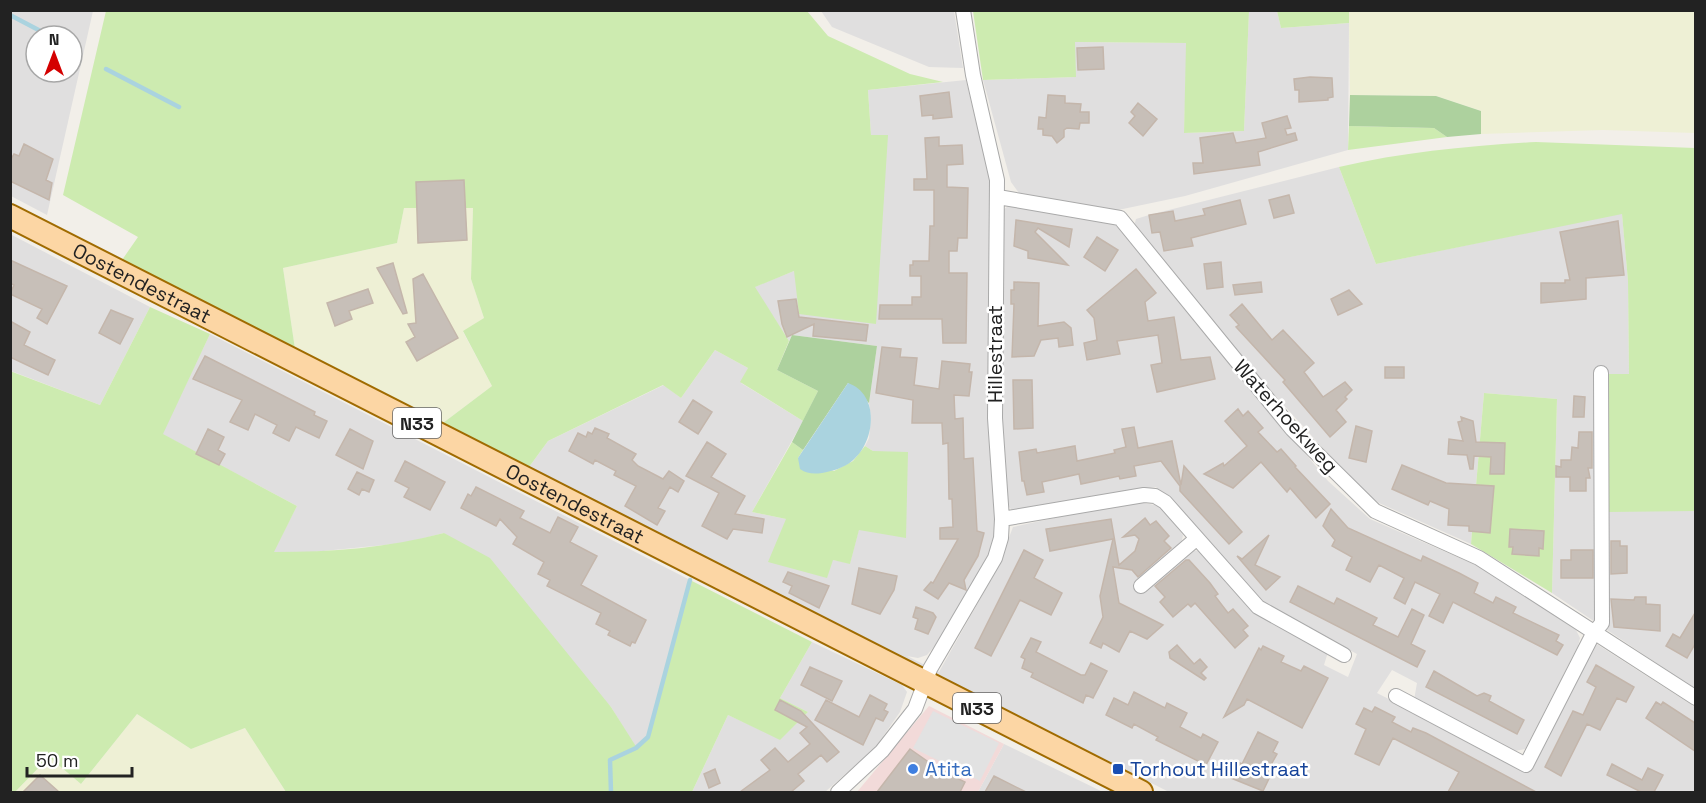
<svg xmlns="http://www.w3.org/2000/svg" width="1706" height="803" font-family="'Space Grotesk',sans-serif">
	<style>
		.residential { fill: #e0dfdf; fill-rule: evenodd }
		.commercial { fill: #f2dad9 }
		.farmland { fill: #eef0d5 }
		.grass { fill: #cdebb0 }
		.forest { fill: #add19e }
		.parking { fill: #e2e2e2 }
		.water { fill: #aad3df }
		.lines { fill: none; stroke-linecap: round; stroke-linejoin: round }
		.stream { stroke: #aad3df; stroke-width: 4.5 }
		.building { fill: #c7bfb8; stroke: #c4b6ab; stroke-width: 1.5 }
		.minor-casing { stroke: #a9a9a9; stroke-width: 16 }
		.primary-casing { stroke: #a06b00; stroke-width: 26 }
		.minor { stroke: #fff; stroke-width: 14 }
		.primary { stroke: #fcd6a4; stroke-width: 22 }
		.shop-dot { fill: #3f7fe0; stroke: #fff; stroke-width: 2 }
		.transit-dot { fill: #1a4fb4; stroke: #fff; stroke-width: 2 }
		.labels { text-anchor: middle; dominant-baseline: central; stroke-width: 5; stroke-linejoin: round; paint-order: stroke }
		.shield { fill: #fff; stroke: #646464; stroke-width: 1.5 }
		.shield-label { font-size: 18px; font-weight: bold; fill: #222 }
		.street-label { font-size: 20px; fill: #222; stroke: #fff }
		.shop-label { font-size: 20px; fill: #366cbe; stroke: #fff; text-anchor: start }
		.transit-label { font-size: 20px; fill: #164399; stroke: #fff; text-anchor: start }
	</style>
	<rect width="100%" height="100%" fill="#f2efe9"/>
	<path class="residential" d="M 10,11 L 93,11 L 47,215 L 11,196 ZM 36,36 L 72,36 L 72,72 L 36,72 Z
		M 821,11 L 954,11 L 963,68 L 929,67 L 832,27 Z
		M 1249,11 L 1277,11 L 1281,28 L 1349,23 L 1348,150 L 1185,196 L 1118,210 L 1019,193 L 1011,182 L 983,80 L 1075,77 L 1074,42 L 1187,43 L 1184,133 L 1244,131 Z
		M 966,80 L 990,181 L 988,332 L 997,530 L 994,545 L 945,634 L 927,655 L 918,658 L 907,656 L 939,672 L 997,569 L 1013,527 L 1133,501 L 1160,506 L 1183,535 L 1181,545 L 1140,583 L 1147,590 L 1180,557 L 1191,550 L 1200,551 L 1254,611 L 1328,652 L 1324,665 L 1348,677 L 1357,654 L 1262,604 L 1156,487 L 1028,511 L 1013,511 L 1007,505 L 1000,378 L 1004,209 L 1010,205 L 1107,222 L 1119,226 L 1328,481 L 1370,519 L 1485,569 L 1576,630 L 1580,638 L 1578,646 L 1525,749 L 1515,751 L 1498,744 L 1414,700 L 1417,683 L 1392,670 L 1377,693 L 1527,770 L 1595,643 L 1695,707 L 1695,792 L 1169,792 L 529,467 L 548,441 L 664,385 L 681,398 L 715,350 L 748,368 L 741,383 L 803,421 L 752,512 L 786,519 L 833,560 L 850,563 L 859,529 L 873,451 L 865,446 L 869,438 L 871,417 L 869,403 L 877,346 L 792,335 L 789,341 L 754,287 L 794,271 L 887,135 L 871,135 L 868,90 Z
		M 1339,167 L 1376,264 L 1622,213 L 1628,281 L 1629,374 L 1606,374 L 1609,511 L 1695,511 L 1695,689 L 1552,593 L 1557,399 L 1484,393 L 1471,544 L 1379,503 L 1362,491 L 1269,389 L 1134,226 L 1136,219 L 1149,215 Z
		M 10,234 L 150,307 L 100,405 L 11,371 Z
		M 210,334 L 690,580 L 648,737 L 636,748 L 611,707 L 444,533 L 405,543 L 313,552 L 273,552 L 297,506 L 162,434 Z
		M 812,642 L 902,685 L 907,692 L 900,712 L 875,748 L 825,792 L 692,792 L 728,715 L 780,739 L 808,712 L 780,698 Z
		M 1004,744 L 1103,792 L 978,792 Z"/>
	<path class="commercial" d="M 929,706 L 1004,744 L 978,792 L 857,792 Z"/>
	<path class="farmland" d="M 1349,11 L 1695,11 L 1695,133 L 1603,130 L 1481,134 L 1481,111 L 1436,96 L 1350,95 Z
		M 404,208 L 473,208 L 471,279 L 484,318 L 463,332 L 492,386 L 443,423 L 295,349 L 283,268 L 397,243 Z
		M 137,714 L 191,749 L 245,728 L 286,792 L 15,792 L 49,757 L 81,784 Z"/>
	<path class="grass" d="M 106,11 L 807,11 L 828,36 L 910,74 L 943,82 L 868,90 L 871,135 L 888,135 L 876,324 L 799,314 L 794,271 L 755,287 L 789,341 L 777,370 L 818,391 L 803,421 L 740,382 L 748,368 L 715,350 L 681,398 L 663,385 L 548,441 L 529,467 L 443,423 L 492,386 L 463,331 L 484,318 L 471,279 L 473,208 L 404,208 L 397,243 L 283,268 L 295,349 L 122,260 L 138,237 L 63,195 Z
		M 973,11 L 1249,11 L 1244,131 L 1184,133 L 1186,43 L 1075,42 L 1076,77 L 983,80 Z
		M 1277,11 L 1349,11 L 1349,23 L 1281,28 Z
		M 1349,126 L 1434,128 L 1447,137 L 1348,150 Z
		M 1536,142 L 1695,148 L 1695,511 L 1609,512 L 1606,374 L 1629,374 L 1628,281 L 1622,214 L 1376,264 L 1339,167 C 1404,152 1470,146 1536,142 Z
		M 150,307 L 210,334 L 163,434 L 297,506 L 274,552 C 331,552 388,548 444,533 L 490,558 L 611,707 L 637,748 L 648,737 L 690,580 L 812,642 L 780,698 L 808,712 L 780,740 L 728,715 L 692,792 L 286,792 L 245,728 L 191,749 L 137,714 L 81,784 L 49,757 L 15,792 L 11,792 L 10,371 L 100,405 Z
		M 1484,393 L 1557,399 L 1552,593 L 1471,544 Z
		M 792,442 L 803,450 L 798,458 L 834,471 L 853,461 L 865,446 L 873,451 L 908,452 L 906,538 L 859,530 L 850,564 L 833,560 L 827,578 L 768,562 L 786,519 L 752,512 Z"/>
	<path class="forest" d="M 1350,95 L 1436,96 L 1481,111 L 1481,134 L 1447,137 L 1434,128 L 1349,126 Z
		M 792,335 L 877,346 L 869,403 L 848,383 L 803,450 L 792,442 L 818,391 L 777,370 Z"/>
	<path class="parking" d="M 933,711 L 999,743 L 980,781 L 913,748 Z"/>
	<path class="water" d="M 848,383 C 880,394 876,442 852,461 C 844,468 832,471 822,473 C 814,474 807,474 800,469 L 798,458 Z"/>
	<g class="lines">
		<path class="stream" d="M 10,15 L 50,36
			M 72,48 L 76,50
			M 106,69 L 179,107
			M 611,792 L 610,760 L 636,748 L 648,737 L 690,580"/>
	</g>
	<path class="building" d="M 1103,47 L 1104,69 L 1078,70 L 1077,48 Z
		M 1310,77 L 1332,78 L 1333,97 L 1328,98 L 1328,100 L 1299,102 L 1299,90 L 1295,90 L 1294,79 Z
		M 949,92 L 952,117 L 933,119 L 933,115 L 922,116 L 920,96 Z
		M 1048,95 L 1065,96 L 1065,103 L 1081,104 L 1080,112 L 1089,112 L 1089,123 L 1080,123 L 1079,129 L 1067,128 L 1064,130 L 1064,137 L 1057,143 L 1052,136 L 1043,135 L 1043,129 L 1038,129 L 1039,117 L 1046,118 Z
		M 1138,103 L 1157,119 L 1143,136 L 1129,123 L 1135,116 L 1131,112 Z
		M 1287,116 L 1291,128 L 1285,129 L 1287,135 L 1295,133 L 1297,140 L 1258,152 L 1260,165 L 1194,174 L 1193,163 L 1203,163 L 1200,138 L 1233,133 L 1236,143 L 1266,138 L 1262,123 Z
		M 939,137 L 939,146 L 962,145 L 963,164 L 947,165 L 947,187 L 968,188 L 967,238 L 958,238 L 957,251 L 949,251 L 949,273 L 967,273 L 966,343 L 943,343 L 942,319 L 879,319 L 880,305 L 912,305 L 912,297 L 921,297 L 921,276 L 910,276 L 910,265 L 913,265 L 913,261 L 929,261 L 930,226 L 934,226 L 934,190 L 914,190 L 914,179 L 927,179 L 925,138 Z
		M 24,144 L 53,159 L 46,180 L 52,183 L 49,200 L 10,181 L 10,161 L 14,154 L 19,156 Z
		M 464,180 L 467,240 L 418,243 L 416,182 Z
		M 1289,195 L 1294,213 L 1274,218 L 1269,200 Z
		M 1240,200 L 1246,224 L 1191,238 L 1193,246 L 1164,251 L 1160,232 L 1152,233 L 1149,215 L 1173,211 L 1175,221 L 1205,215 L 1203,209 Z
		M 1016,220 L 1072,229 L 1069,247 L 1038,228 L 1035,232 L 1068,265 L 1028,258 L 1028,251 L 1014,246 Z
		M 1618,221 L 1624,275 L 1586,278 L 1586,299 L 1541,303 L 1541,283 L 1565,283 L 1565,280 L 1570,280 L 1560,232 Z
		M 1097,237 L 1118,250 L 1105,271 L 1084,257 Z
		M 10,260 L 67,286 L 47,324 L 37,318 L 42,309 L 10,294 L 14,285 L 10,283 Z
		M 1221,262 L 1223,287 L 1207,289 L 1204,264 Z
		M 393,263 L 407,313 L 403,314 L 377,268 Z
		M 1136,269 L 1156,293 L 1145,302 L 1148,321 L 1174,317 L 1181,360 L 1210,357 L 1215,379 L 1157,392 L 1151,365 L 1162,363 L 1158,335 L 1117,341 L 1120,354 L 1087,360 L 1084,343 L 1097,340 L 1094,318 L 1087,310 Z
		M 423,274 L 458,338 L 417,361 L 406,342 L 415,337 L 408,324 L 416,323 L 413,279 Z
		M 1014,282 L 1039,283 L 1038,326 L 1064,322 L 1071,328 L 1073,345 L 1059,347 L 1058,338 L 1041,340 L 1034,356 L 1012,357 L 1014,304 L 1011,304 L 1011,290 L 1014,290 Z
		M 1261,282 L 1262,292 L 1235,295 L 1233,285 Z
		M 368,289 L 373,303 L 349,311 L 352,319 L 335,326 L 327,303 Z
		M 1349,290 L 1362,304 L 1338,315 L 1331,299 Z
		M 796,299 L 799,317 L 868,325 L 866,341 L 813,336 L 814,324 L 787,337 L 782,324 L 778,301 Z
		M 1242,304 L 1272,340 L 1283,330 L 1314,363 L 1304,372 L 1323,397 L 1345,382 L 1352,390 L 1345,397 L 1347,399 L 1336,410 L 1346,422 L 1330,437 L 1283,382 L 1285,380 L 1236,327 L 1239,325 L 1230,315 Z
		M 111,310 L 133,319 L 120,344 L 99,333 Z
		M 10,321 L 30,332 L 24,345 L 55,360 L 48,375 L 10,357 Z
		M 882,347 L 901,349 L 900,357 L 917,358 L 914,385 L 939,389 L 942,361 L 970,364 L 969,372 L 972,372 L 969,396 L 954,395 L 955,419 L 963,418 L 964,459 L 973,458 L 977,531 L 984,533 L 978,556 L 964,580 L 966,590 L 949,583 L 938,599 L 924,590 L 931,582 L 933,583 L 958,539 L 940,539 L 940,528 L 953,527 L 952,499 L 949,499 L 948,443 L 943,444 L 942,423 L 912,423 L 913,400 L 876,393 Z
		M 205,356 L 315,412 L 314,415 L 327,421 L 319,438 L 296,427 L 289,441 L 273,433 L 277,425 L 255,414 L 248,430 L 230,422 L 242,400 L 193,379 Z
		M 1385,367 L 1404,367 L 1404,378 L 1385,378 Z
		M 1013,380 L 1032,380 L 1033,428 L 1014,429 Z
		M 1574,396 L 1585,397 L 1584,417 L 1573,417 Z
		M 693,400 L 712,412 L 698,434 L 679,422 Z
		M 1238,409 L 1243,416 L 1248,411 L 1263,428 L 1258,432 L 1277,452 L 1281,449 L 1296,466 L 1295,467 L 1330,504 L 1316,518 L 1290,488 L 1287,492 L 1261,462 L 1233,488 L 1204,474 L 1223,463 L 1224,466 L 1247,446 L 1225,421 Z
		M 1461,417 L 1473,421 L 1476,442 L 1505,443 L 1504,474 L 1490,474 L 1491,457 L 1474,456 L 1473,469 L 1470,469 L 1467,455 L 1448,454 L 1449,439 L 1463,441 L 1458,422 L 1462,421 Z
		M 1356,426 L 1372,431 L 1366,462 L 1349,458 Z
		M 1134,427 L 1138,448 L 1172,441 L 1181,485 L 1184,466 L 1242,532 L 1229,544 L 1180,491 L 1180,486 L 1161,461 L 1134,466 L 1136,476 L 1120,479 L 1119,476 L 1081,484 L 1079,474 L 1042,482 L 1044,492 L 1027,495 L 1024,481 L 1022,481 L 1019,452 L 1036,449 L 1037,453 L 1075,446 L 1077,461 L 1115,453 L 1114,450 L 1126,447 L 1122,429 Z
		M 595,428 L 609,434 L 607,438 L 636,454 L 632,460 L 638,466 L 663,479 L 669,471 L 684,481 L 678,492 L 670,487 L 658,508 L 665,511 L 657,525 L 625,506 L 636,486 L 614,475 L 616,471 L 595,460 L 593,464 L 569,451 L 578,433 L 586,437 L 588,432 L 592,434 Z
		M 208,429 L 224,437 L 218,450 L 225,454 L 219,465 L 196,454 Z
		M 350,429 L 373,441 L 363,469 L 336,455 Z
		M 1579,432 L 1592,432 L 1592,468 L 1588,468 L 1590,478 L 1586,478 L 1586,491 L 1570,491 L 1570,477 L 1556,477 L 1556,466 L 1561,467 L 1561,460 L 1571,460 L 1572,447 L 1578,448 Z
		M 707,442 L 726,454 L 711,477 L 745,496 L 735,514 L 764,519 L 762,533 L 733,529 L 727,539 L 702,526 L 719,493 L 686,476 Z
		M 405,461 L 445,482 L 430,510 L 404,497 L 409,488 L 395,481 Z
		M 1402,465 L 1446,483 L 1494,486 L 1490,533 L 1469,531 L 1469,526 L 1448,525 L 1449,509 L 1430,501 L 1428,505 L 1392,489 Z
		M 357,472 L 374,480 L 369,492 L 362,489 L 359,495 L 348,489 Z
		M 476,487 L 524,511 L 520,518 L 550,533 L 558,517 L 578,527 L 570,542 L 597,556 L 581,585 L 646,620 L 635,643 L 632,642 L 630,646 L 608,635 L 610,631 L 596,624 L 601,613 L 547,586 L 550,580 L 538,574 L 544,562 L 513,544 L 517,537 L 500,519 L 496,526 L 461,508 L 468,494 L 471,496 Z
		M 1331,509 L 1348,528 L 1421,561 L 1423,556 L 1459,573 L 1478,583 L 1474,593 L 1493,603 L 1496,597 L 1516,607 L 1513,613 L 1559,635 L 1556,641 L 1563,645 L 1557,655 L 1453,602 L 1443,623 L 1429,616 L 1440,594 L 1415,582 L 1405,604 L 1394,598 L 1404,578 L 1379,565 L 1370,582 L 1346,570 L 1352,557 L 1332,546 L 1335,540 L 1323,526 Z
		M 1145,518 L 1150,525 L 1156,521 L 1162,528 L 1169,536 L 1164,541 L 1171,548 L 1138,577 L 1132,570 L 1113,567 L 1119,603 L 1163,625 L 1147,639 L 1130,631 L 1119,652 L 1103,643 L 1101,648 L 1090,643 L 1103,617 L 1100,596 L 1113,539 L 1050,551 L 1046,529 L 1111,519 L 1119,565 L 1135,551 L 1139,539 L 1135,535 L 1123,537 Z
		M 1510,529 L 1544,531 L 1543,549 L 1539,548 L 1539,556 L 1512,554 L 1513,547 L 1509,547 Z
		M 1269,535 L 1255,565 L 1280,577 L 1266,590 L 1237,556 L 1242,559 Z
		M 1611,541 L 1620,541 L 1620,546 L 1627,546 L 1627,573 L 1611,574 Z
		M 1024,550 L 1043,560 L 1034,578 L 1062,593 L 1051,615 L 1020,600 L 991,656 L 975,648 Z
		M 1571,550 L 1593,550 L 1593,578 L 1561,578 L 1561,560 L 1571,560 Z
		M 1186,560 L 1189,560 L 1210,583 L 1218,594 L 1215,596 L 1228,613 L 1233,609 L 1248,626 L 1243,630 L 1248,636 L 1235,648 L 1195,603 L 1191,607 L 1188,604 L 1173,617 L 1160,602 L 1165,597 L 1155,586 Z
		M 859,568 L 897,576 L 894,590 L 880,614 L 852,604 Z
		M 788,572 L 829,586 L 819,608 L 789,593 L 792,586 L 783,582 Z
		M 1298,586 L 1334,604 L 1337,598 L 1377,618 L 1373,625 L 1398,637 L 1412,609 L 1424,615 L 1411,644 L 1425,651 L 1417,667 L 1290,602 Z
		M 1635,597 L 1646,597 L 1646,604 L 1660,605 L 1660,631 L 1614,627 L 1611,599 L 1634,600 Z
		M 916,607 L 933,613 L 936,617 L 928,634 L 915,629 L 918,619 L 913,617 Z
		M 1695,613 L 1695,644 L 1687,658 L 1666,646 L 1673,634 L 1680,638 Z
		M 1031,638 L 1041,642 L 1036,652 L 1081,675 L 1085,675 L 1091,663 L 1107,671 L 1093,698 L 1086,695 L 1083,703 L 1031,677 L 1033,673 L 1022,668 L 1025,659 L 1021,657 Z
		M 1177,645 L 1194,664 L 1200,659 L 1207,667 L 1201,673 L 1206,678 L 1204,680 L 1170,658 L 1169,652 Z
		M 1263,646 L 1284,656 L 1281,662 L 1301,671 L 1304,666 L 1328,678 L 1302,728 L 1247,699 L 1244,705 L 1224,717 L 1259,648 L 1261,650 Z
		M 1596,665 L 1634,687 L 1626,702 L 1617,698 L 1600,730 L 1587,724 L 1561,776 L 1545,767 L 1573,711 L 1583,715 L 1596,687 L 1587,682 Z
		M 810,667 L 842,681 L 832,701 L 801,685 Z
		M 1434,671 L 1477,696 L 1484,693 L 1491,696 L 1489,701 L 1524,720 L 1517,734 L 1426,687 Z
		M 1134,692 L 1165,708 L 1167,703 L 1187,713 L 1180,727 L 1201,738 L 1203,734 L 1218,742 L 1206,765 L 1156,740 L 1158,737 L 1134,724 L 1132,728 L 1106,715 L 1114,698 L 1128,705 Z
		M 870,695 L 887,704 L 884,710 L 888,712 L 883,721 L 876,718 L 863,745 L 815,720 L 826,700 L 859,717 Z
		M 780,700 L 801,711 L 839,752 L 827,762 L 821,755 L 798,774 L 804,781 L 791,792 L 740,792 L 770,770 L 761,760 L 775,748 L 788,762 L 810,744 L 800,733 L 807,727 L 775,710 Z
		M 1656,702 L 1661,705 L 1663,702 L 1695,723 L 1695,751 L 1646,718 Z
		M 1375,707 L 1395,717 L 1392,722 L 1411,732 L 1413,728 L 1426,733 L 1536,792 L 1448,792 L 1459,772 L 1393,738 L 1379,765 L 1355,754 L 1366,729 L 1356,724 L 1364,708 L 1372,712 Z
		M 1258,732 L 1278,742 L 1273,752 L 1277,754 L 1272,763 L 1274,768 L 1263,791 L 1231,778 L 1238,762 L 1242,764 Z
		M 910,749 L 937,768 L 965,782 L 960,792 L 877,792 Z
		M 1612,764 L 1642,780 L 1648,768 L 1663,775 L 1654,792 L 1641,792 L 1607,775 Z
		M 715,769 L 720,783 L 709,788 L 704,774 Z
		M 40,775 L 59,792 L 23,792 Z
		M 994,776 L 1026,792 L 985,792 Z"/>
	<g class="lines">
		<defs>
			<path id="minor" d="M 998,197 L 1120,218 L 1292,429 L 1375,511 L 1479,558 L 1696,698
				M 1002,519 L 1144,495 L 1155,496 L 1165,502 L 1258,607 L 1344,655
				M 1141,586 L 1196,539
				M 1396,696 L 1526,765 L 1593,634 L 1602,623 L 1601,373
				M 838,792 L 882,751 L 915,709 L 930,669 L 995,558 L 1001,538 L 1002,519 L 995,418 L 997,180 L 973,75 L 963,10"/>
			<g id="primary">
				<path id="s1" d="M 10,216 L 1141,792"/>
			</g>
		</defs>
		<use href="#minor" class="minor-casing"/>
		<use href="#primary" class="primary-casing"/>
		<use href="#minor" class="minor"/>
		<use href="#primary" class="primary"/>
	</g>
	<circle class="shop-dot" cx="913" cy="769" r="6"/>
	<rect class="transit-dot" x="1112" y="763" width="12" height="12" rx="3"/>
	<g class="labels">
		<g class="shield">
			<rect x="393" y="408" width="48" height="30" rx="4.5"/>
			<rect x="953" y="693" width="48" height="30" rx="4.5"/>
		</g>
		<g class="shield-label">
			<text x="417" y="423">N33</text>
			<text x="977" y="708">N33</text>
		</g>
		<g class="street-label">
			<text stroke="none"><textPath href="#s1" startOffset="148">Oostendestraat</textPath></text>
			<text transform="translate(995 354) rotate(-90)">Hillestraat</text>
			<text transform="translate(1286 416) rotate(48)">Waterhoekweg</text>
			<text stroke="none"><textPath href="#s1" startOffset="634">Oostendestraat</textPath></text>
		</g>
		<g class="shop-label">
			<text x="925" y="769">Atita</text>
		</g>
		<g class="transit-label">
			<text x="1130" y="769">Torhout Hillestraat</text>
		</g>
	</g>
	<rect width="1706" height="803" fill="none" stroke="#222222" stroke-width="24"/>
	<g transform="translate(54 54)"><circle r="28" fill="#ffffff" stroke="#a7a7a7" stroke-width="1.5"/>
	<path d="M0-4.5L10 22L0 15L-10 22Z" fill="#d40000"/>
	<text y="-9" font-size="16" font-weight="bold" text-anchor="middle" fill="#222222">N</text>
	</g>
	<path d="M27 767v9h105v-9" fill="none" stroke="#222222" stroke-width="3"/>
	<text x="36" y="767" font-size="18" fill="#222222" stroke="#ffffff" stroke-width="4.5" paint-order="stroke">50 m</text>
</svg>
